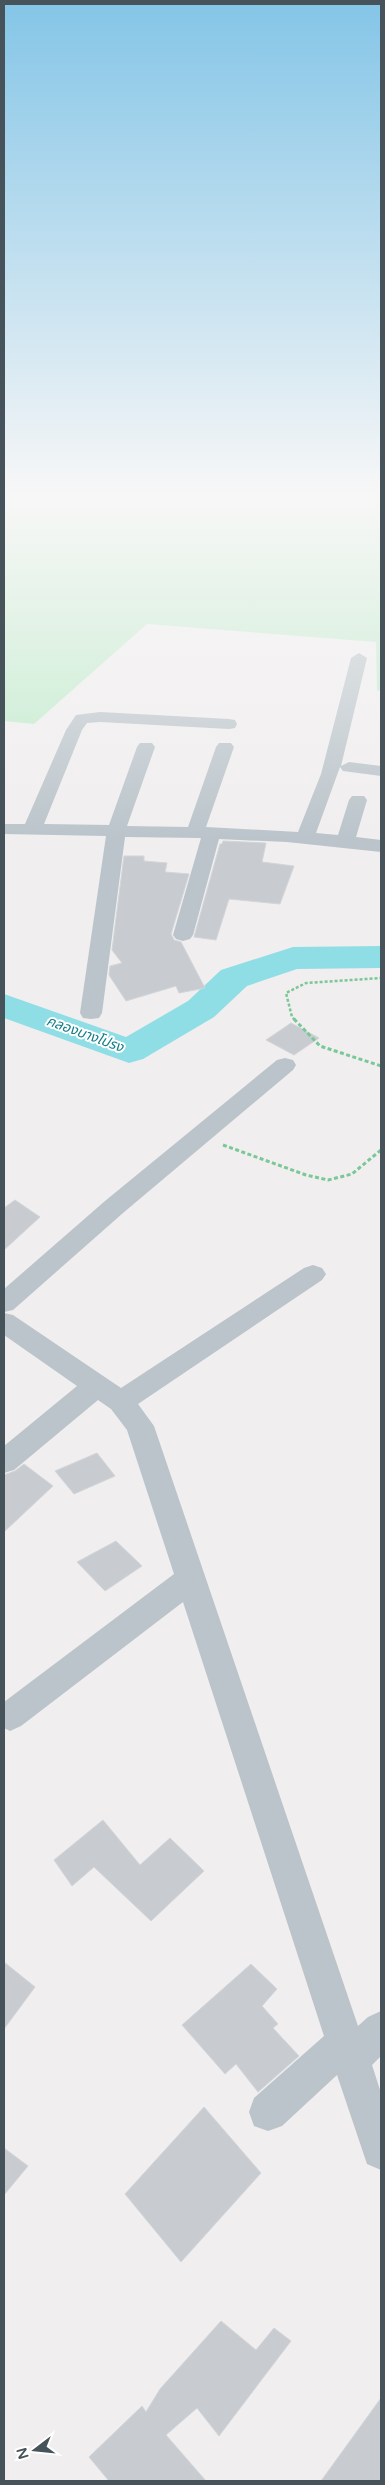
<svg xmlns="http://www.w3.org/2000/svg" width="385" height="2485" font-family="'Varela Round','Noto Sans Thai',sans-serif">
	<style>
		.green { fill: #bfebcb }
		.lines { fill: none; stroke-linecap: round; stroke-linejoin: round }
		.river { fill: #8fdee5; fill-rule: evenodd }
		.building { fill: #c8ccd0; stroke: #d2d5d9 }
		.path-far1 { stroke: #7ac797; stroke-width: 2.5; stroke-dasharray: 3 2; stroke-linecap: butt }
		.path { stroke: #7ac797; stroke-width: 3; stroke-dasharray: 4 2.5; stroke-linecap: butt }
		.minor { fill: #bac4ca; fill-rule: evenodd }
		.labels { text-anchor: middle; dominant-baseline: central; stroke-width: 4; stroke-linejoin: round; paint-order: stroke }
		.water-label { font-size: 14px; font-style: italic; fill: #157f89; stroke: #fff }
	</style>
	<rect width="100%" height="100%" fill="#f0eeee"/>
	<path class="green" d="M 4,492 L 381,492 L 381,690 L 377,691 L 376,642 L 147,624 L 34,724 L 4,721 Z"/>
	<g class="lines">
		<path class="river" d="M 381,946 L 381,968 L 297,969 L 247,986 L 214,1017 L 143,1059 L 129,1063 L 4,1018 L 4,994 L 126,1037 L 188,1001 L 221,970 L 293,947 Z"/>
	</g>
	<path class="building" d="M 223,841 L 266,843 L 262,862 L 294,866 L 280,904 L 229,899 L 216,940 L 194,937 L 220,844 L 222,844 Z
		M 124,856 L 144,856 L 144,861 L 167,863 L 165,872 L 189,874 L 171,934 L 174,940 L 181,942 L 205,988 L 179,993 L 176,986 L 126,1001 L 109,975 L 110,966 L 122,963 L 112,950 Z
		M 291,1023 L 319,1038 L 294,1055 L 266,1040 Z
		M 15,1200 L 40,1217 L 4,1250 L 4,1208 Z
		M 97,1453 L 115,1476 L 74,1494 L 55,1471 Z
		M 24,1464 L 53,1486 L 4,1532 L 4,1475 L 15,1471 Z
		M 116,1541 L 142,1566 L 105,1591 L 77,1562 Z
		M 103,1820 L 140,1865 L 170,1838 L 204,1871 L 151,1921 L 94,1867 L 72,1886 L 54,1860 Z
		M 4,1962 L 35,1987 L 4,2029 Z
		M 251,1964 L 277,1989 L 262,2006 L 278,2024 L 273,2028 L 299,2056 L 258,2092 L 236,2064 L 225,2074 L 182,2025 Z
		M 204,2107 L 261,2173 L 181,2262 L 125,2194 Z
		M 4,2148 L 28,2166 L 4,2195 Z
		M 221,2321 L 256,2350 L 274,2328 L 291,2341 L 219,2436 L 197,2408 L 166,2435 L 206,2481 L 109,2481 L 89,2457 L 142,2406 L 146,2412 L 160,2389 Z
		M 381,2398 L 381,2481 L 321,2481 Z"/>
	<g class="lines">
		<path class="path-far1" d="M 295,1020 L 292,1017 L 286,993 L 306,983 L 381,978"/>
		<path class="path" d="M 294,1019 L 320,1046 L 381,1066
			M 223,1145 L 306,1175 L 328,1180 L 352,1174 L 381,1150"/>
		<path class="minor" d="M 359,653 L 367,658 L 341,766 L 349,762 L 381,766 L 381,776 L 343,771 L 340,767 L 316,833 L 338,835 L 349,800 L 352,796 L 364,796 L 367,800 L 356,837 L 381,840 L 381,852 L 287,842 L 219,839 L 193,935 L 190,939 L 183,941 L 176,939 L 173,935 L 201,838 L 125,837 L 102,1013 L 99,1018 L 91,1019 L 83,1018 L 80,1013 L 106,836 L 4,834 L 4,824 L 25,824 L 66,730 L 76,715 L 100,712 L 229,719 L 235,720 L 237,724 L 235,728 L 229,729 L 100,722 L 87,723 L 82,730 L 44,824 L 109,825 L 137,747 L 140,743 L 152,743 L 155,747 L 127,826 L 188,827 L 216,747 L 219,743 L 231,743 L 234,747 L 206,827 L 298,832 L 321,774 L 351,658 Z
			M 285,1058 L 293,1060 L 296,1065 L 293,1070 L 123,1213 L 13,1310 L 4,1312 L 4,1289 L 105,1201 L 277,1060 Z
			M 313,1265 L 322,1268 L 326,1274 L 322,1280 L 138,1404 L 154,1426 L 358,2026 L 368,2017 L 381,2011 L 381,2056 L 372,2065 L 381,2093 L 381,2170 L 367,2164 L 337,2075 L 282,2126 L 268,2131 L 254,2126 L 249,2112 L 254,2098 L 324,2036 L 183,1602 L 21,1726 L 10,1731 L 4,1728 L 4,1702 L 174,1574 L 127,1430 L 111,1409 L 98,1400 L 14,1470 L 4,1473 L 4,1446 L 77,1386 L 4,1335 L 4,1313 L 13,1315 L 121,1388 L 304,1268 Z"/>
	</g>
	<linearGradient id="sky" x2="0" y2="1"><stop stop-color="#84c5e7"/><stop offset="0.59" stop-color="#f8f7f7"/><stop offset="1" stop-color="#f8f7f7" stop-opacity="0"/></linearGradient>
	<rect width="385" height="840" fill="url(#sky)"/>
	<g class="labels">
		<g class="water-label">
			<text transform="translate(85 1034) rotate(20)">คลองบางโปรง</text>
		</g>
	</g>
	<rect width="385" height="2485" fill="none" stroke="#47535a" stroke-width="10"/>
	<g transform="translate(35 2450) rotate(254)" stroke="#ffffff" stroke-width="4" paint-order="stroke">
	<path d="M0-4L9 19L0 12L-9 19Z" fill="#47535a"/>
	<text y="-8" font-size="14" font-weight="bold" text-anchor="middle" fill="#47535a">N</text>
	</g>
</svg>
